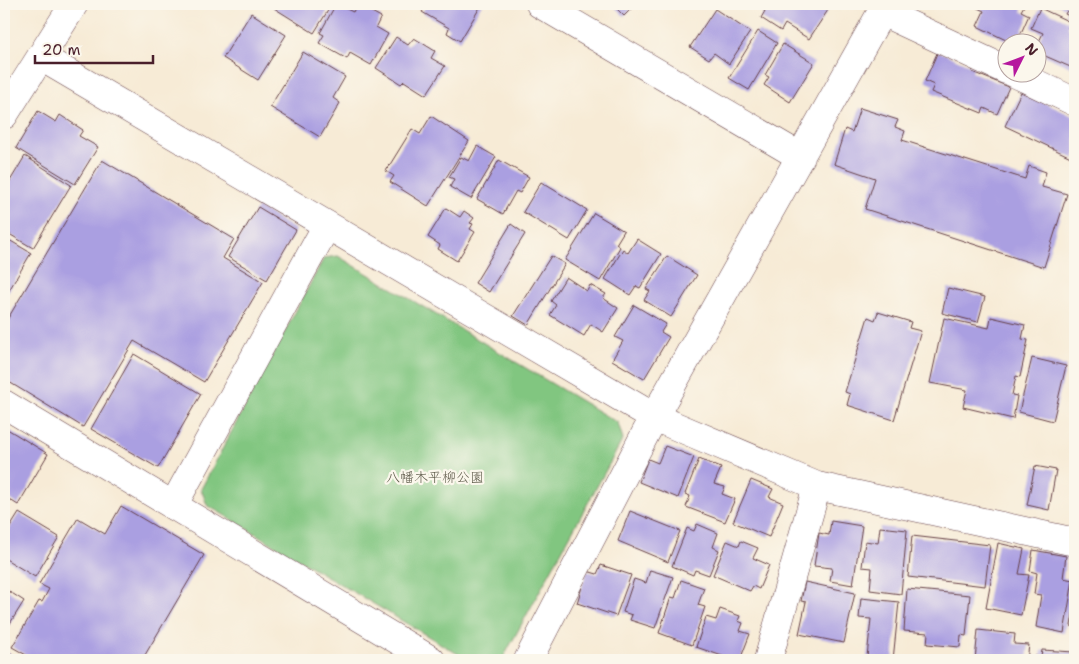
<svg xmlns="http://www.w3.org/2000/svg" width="1079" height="664" font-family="'Shantell Sans','Klee One',sans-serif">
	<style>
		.green { fill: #81c680; stroke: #667256 }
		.building { fill: #aa9fe1 }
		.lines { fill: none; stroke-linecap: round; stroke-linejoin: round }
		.minor-casing { stroke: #643e45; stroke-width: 29 }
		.minor { stroke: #fff; stroke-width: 28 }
		.labels { text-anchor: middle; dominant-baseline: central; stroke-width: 4.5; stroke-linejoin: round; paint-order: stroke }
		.park-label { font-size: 14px; fill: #5d5949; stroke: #fbf7ec }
	</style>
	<rect width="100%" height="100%" fill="#fbf7ec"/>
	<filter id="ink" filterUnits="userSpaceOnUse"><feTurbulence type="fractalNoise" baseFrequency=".02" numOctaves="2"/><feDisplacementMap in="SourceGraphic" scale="10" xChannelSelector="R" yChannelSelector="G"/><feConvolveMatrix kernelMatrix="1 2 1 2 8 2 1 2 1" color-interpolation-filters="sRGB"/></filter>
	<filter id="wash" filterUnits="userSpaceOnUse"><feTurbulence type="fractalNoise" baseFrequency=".0096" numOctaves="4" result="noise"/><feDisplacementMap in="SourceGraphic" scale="20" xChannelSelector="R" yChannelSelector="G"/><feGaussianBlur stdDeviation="1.12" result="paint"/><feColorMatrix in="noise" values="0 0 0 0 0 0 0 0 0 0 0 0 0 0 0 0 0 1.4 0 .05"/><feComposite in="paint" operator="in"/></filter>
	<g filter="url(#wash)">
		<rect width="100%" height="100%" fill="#f7ebd6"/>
		<path class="green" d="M 338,256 L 618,423 L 623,439 L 502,660 L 468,660 L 207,505 L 201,489 L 324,258 Z"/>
		<g id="blocks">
			<path class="building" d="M 277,4 L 332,4 L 314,33 L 274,8 Z
				M 336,4 L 353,12 L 357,4 L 381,17 L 376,27 L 388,34 L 371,65 L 350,53 L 347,59 L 319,43 L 324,35 L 320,33 Z
				M 427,4 L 482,4 L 460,41 L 447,33 L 449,28 L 422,12 Z
				M 612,4 L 636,4 L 624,16 Z
				M 754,4 L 832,4 L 809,39 L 785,24 L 781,31 L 761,18 L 765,11 Z
				M 969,4 L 1025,4 L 1021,11 L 1029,15 L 1017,42 L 1010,42 L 977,26 L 984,11 Z
				M 1056,4 L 1075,4 L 1075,19 L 1065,14 L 1068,9 Z
				M 1040,8 L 1070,22 L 1068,28 L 1075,31 L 1075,69 L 1036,52 L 1036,48 L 1043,33 L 1031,28 Z
				M 715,9 L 750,32 L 729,64 L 714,53 L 709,59 L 690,47 Z
				M 251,13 L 286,35 L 258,80 L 223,58 Z
				M 758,31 L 777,43 L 749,90 L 729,78 Z
				M 396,37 L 408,45 L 414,38 L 435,51 L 431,58 L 445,66 L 426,95 L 404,81 L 401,84 L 376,68 Z
				M 783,44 L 814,63 L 790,102 L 764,85 L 769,77 L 765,75 Z
				M 938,51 L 974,67 L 972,72 L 1009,87 L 997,114 L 984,108 L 982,113 L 931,92 L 934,85 L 925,81 Z
				M 303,52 L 345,77 L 333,98 L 340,103 L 320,137 L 270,107 Z
				M 1021,92 L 1075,117 L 1075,159 L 1005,126 Z
				M 860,108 L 898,120 L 895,127 L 905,131 L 902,140 L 1025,179 L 1029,166 L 1046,172 L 1042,187 L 1067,194 L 1044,267 L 865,209 L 875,178 L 834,164 L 845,129 L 852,132 Z
				M 38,111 L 56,122 L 60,115 L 83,130 L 79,136 L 98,147 L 75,184 L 16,148 Z
				M 431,116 L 469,141 L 428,206 L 390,182 L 394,176 L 386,171 L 412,129 L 420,134 Z
				M 477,146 L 496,157 L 471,199 L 450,187 L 454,179 L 449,177 L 461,157 L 469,161 Z
				M 25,156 L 71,185 L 33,248 L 4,231 L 4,191 Z
				M 102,160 L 234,239 L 223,258 L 263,282 L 204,382 L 134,341 L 83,427 L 4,379 L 4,325 Z
				M 499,160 L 529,177 L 520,193 L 516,191 L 503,214 L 477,199 Z
				M 541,182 L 587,210 L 569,240 L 523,212 Z
				M 258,207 L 296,230 L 267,280 L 228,257 Z
				M 446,208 L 460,217 L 464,211 L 474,218 L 470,223 L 473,224 L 470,229 L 475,232 L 457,261 L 438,249 L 440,245 L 428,237 Z
				M 594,213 L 624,231 L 616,244 L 620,247 L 600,281 L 565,260 Z
				M 511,224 L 525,234 L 489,292 L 475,283 Z
				M 4,237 L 31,253 L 4,299 Z
				M 637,239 L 661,254 L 640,288 L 636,286 L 630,295 L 605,279 L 623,249 L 628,253 Z
				M 551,256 L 565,264 L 528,325 L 513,316 Z
				M 667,256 L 697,275 L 671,317 L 644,300 L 650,291 L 646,289 Z
				M 566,277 L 587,291 L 590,285 L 606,294 L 603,298 L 618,308 L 603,332 L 591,324 L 584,336 L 550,315 L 556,305 L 551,301 Z
				M 948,288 L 985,297 L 978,322 L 942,313 Z
				M 634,305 L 666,324 L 661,332 L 669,337 L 644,379 L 612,360 L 623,341 L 615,337 Z
				M 878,312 L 911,322 L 909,328 L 921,331 L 894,420 L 847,405 L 850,394 L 845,392 L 868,317 L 875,320 Z
				M 991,317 L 1025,325 L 1022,339 L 1028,340 L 1020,377 L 1016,376 L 1012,395 L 1017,396 L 1013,419 L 963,407 L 967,390 L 930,383 L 944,318 L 989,328 Z
				M 134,354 L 201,394 L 158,468 L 91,429 Z
				M 1032,358 L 1066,366 L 1053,421 L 1019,412 Z
				M 4,427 L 48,454 L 18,505 L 4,496 Z
				M 665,446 L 694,457 L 678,498 L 639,482 L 648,459 L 658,463 Z
				M 699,459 L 721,468 L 714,484 L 725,487 L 722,494 L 735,499 L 725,522 L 686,507 L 690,496 L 685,494 Z
				M 1035,466 L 1056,470 L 1049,510 L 1027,505 Z
				M 751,480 L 773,489 L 769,497 L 783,503 L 769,537 L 733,522 Z
				M 121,506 L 204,555 L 142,660 L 35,660 L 12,647 L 39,601 L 42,602 L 49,589 L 39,584 L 78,518 L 105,534 Z
				M 630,511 L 680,531 L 668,562 L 618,541 Z
				M 4,512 L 8,515 L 4,523 Z
				M 19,513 L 59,537 L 35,577 L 4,558 L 4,537 Z
				M 831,521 L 862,526 L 853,585 L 830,581 L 832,568 L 814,566 L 819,533 L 829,535 Z
				M 697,524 L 718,533 L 713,547 L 719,550 L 709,575 L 695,570 L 693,575 L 672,566 L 687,528 L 694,531 Z
				M 880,527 L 907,530 L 901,594 L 870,590 L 872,568 L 862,567 L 865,541 L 878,543 Z
				M 912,536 L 990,545 L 985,586 L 908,577 Z
				M 727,541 L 739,546 L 741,541 L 758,548 L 753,558 L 769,565 L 759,589 L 753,586 L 750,591 L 713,575 Z
				M 998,543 L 1024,549 L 1019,574 L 1029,575 L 1021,615 L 986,608 Z
				M 1033,550 L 1066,556 L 1063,578 L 1073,580 L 1064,633 L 1036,627 L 1041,595 L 1034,594 L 1037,573 L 1030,571 Z
				M 601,565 L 631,575 L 616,616 L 577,603 L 587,571 L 597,574 Z
				M 650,570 L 673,577 L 655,628 L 630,620 L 632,615 L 623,612 L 634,579 L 646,583 Z
				M 681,580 L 704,588 L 698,605 L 705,607 L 692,645 L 659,633 L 671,597 L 675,598 Z
				M 805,582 L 855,593 L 844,643 L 799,634 L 806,602 L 801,601 Z
				M 4,588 L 24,601 L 4,633 Z
				M 907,589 L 970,595 L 966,636 L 961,635 L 960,647 L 927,644 L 928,633 L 904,631 Z
				M 861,598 L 899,602 L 893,660 L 867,657 L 871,619 L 859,618 Z
				M 1074,608 L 1075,608 L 1075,627 L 1071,626 Z
				M 720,609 L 740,616 L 738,621 L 743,623 L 740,631 L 750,634 L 740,660 L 734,660 L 696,647 L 706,617 L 716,620 Z
				M 978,630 L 1015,634 L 1014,644 L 1029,645 L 1027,660 L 975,660 Z
				M 4,650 L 19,659 L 19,660 L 4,660 Z
				M 1042,650 L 1074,652 L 1074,660 L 1034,660 L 1035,656 L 1041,657 Z"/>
		</g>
	</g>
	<g filter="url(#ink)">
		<use href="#blocks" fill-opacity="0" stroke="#643e45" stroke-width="1"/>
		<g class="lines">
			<defs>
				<path id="minor" d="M 540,4 L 801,157
					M 882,12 L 1006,70
					M 41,57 L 654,417 L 817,486 L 1075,542
					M 1012,72 L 1075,102
					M 4,115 L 74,4
					M 4,404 L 431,660
					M 173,506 L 327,225
					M 528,660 L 654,417 L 886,4
					M 768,660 L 817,486"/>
			</defs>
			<use href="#minor" class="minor-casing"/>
			<use href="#minor" class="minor"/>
		</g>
	</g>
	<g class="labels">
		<g class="park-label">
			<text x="435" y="477">八幡木平柳公園</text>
		</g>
	</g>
	<rect width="1079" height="664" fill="none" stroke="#fbf7ec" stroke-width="20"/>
	<g transform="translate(1022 58) rotate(48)"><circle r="24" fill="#fbf7ec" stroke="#b4a19f"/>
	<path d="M0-4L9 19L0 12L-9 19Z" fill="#b5179e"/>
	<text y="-8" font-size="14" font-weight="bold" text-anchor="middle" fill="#4a1f2b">N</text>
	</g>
	<path d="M35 55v8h118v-8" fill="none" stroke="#4a1f2b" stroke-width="2.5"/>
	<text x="42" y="55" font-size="15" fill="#4a1f2b" stroke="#fbf7ec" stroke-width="4" paint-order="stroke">20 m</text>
</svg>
